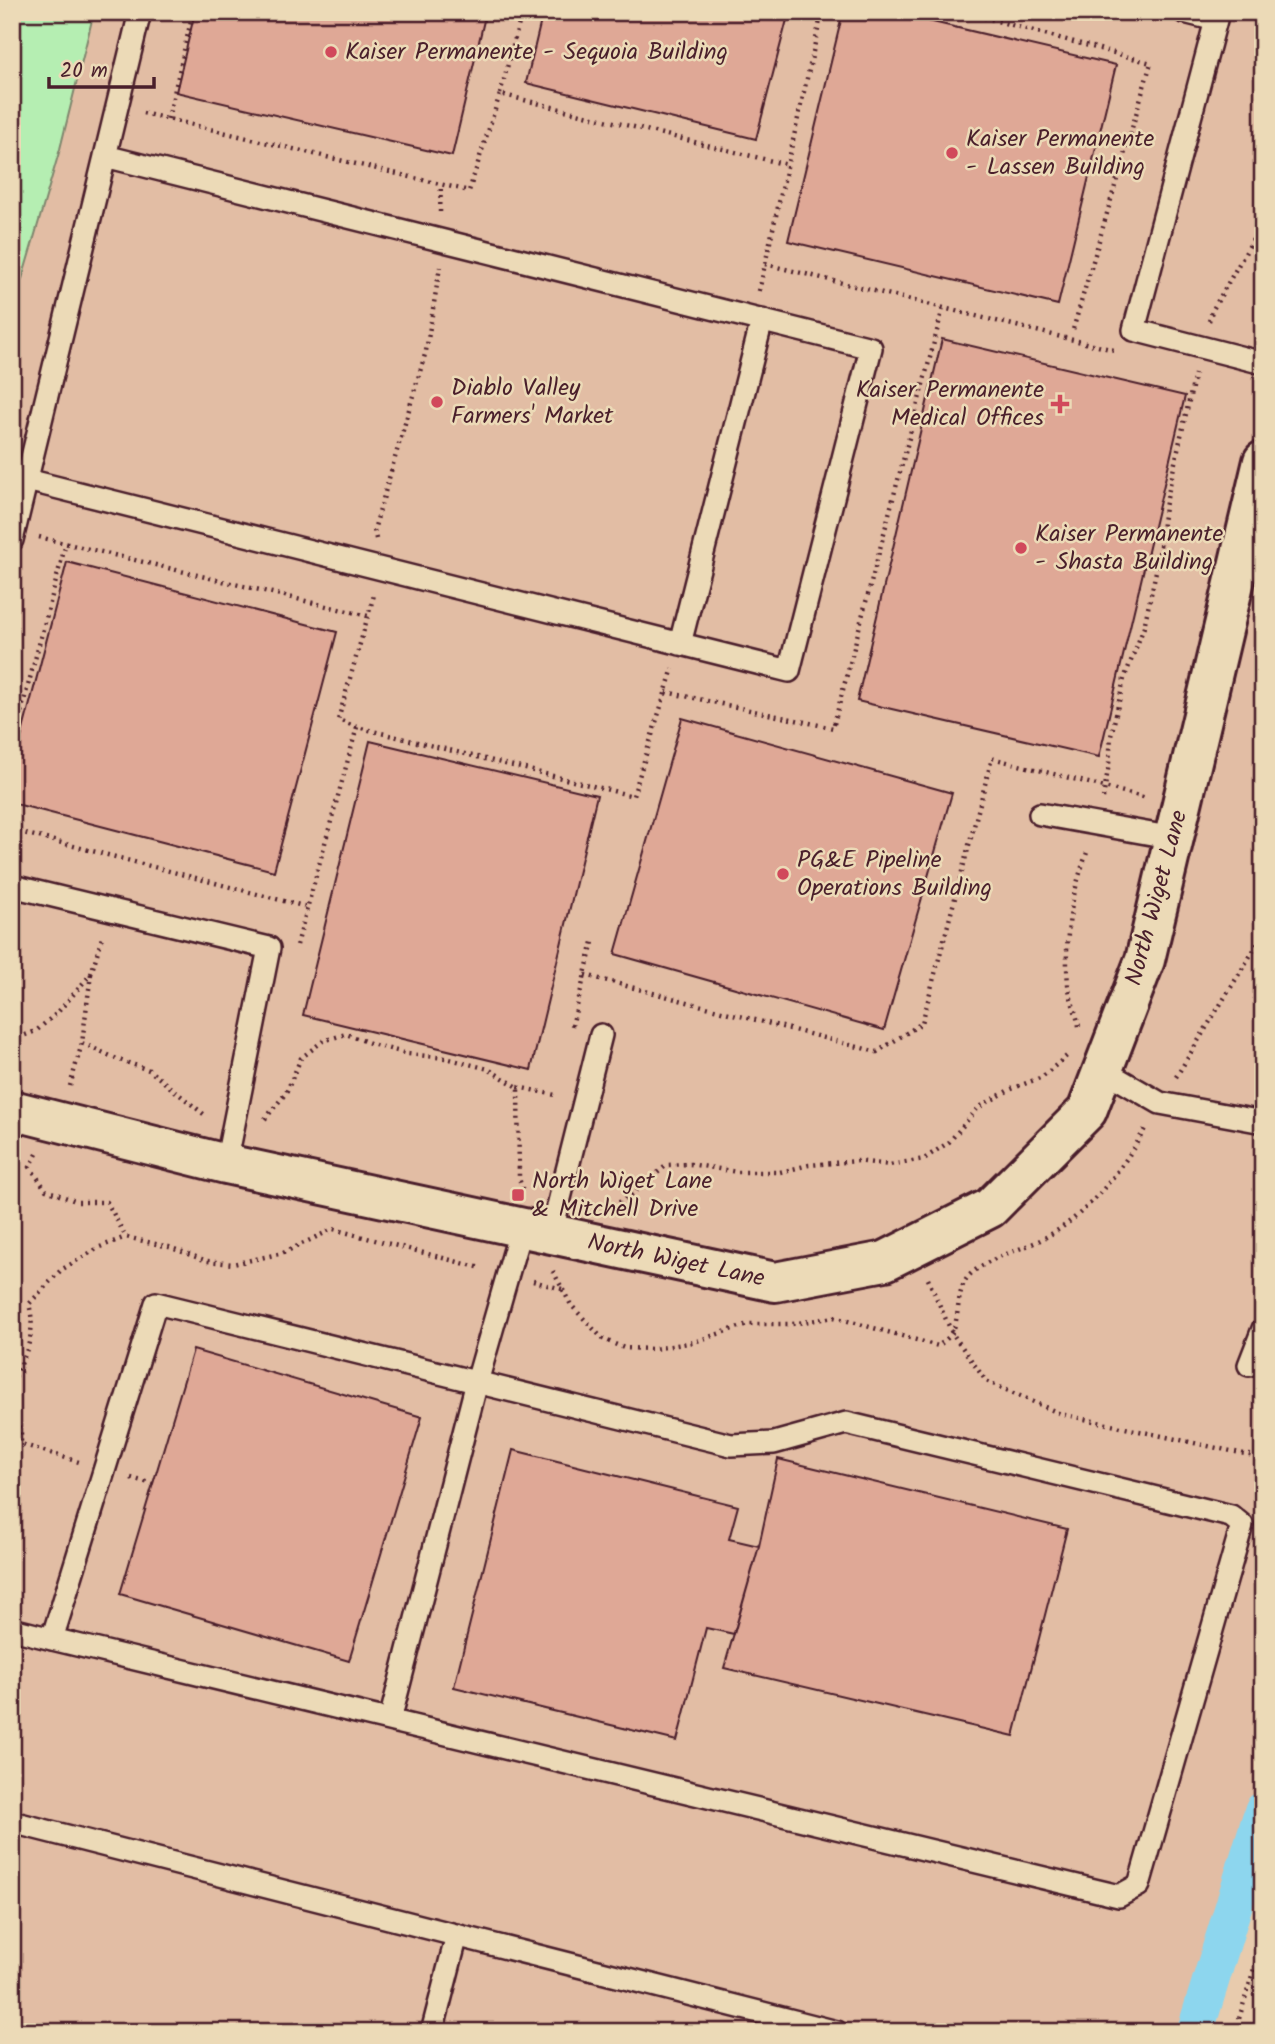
<svg xmlns="http://www.w3.org/2000/svg" width="1275" height="2044" font-family="Kalam,sans-serif">
	<style>
		.built { fill: #e2bda4 }
		.green { fill: #b5eeb2; stroke: #80866e; stroke-width: 2 }
		.lines { fill: none; stroke-linecap: round; stroke-linejoin: round }
		.canal { stroke: #8dd6ee; stroke-width: 37 }
		.building { fill: #dfa896; stroke: #4a1f2b; stroke-width: 2 }
		.service-casing { stroke: #4a1f2b; stroke-width: 26 }
		.minor-casing { stroke: #4a1f2b; stroke-width: 44 }
		.path { stroke: #4a1f2b; stroke-width: 4.5; stroke-dasharray: 2 5; stroke-linecap: butt }
		.service { stroke: #ecdab7; stroke-width: 21 }
		.minor { stroke: #ecdab7; stroke-width: 38 }
		.poi-dot { fill: #d1495b; stroke: #ecdab7; stroke-width: 2.5 }
		.labels { text-anchor: middle; dominant-baseline: central; stroke-width: 5; stroke-linejoin: round; paint-order: stroke }
		.poi-label { font-size: 24px; fill: #4a1f2b; stroke: #ecdab7; text-anchor: start }
		.street-label { font-size: 24px; fill: #4a1f2b; stroke: #ecdab7 }
	</style>
	<rect width="100%" height="100%" fill="#e8cbad"/>
	<filter id="ink" filterUnits="userSpaceOnUse"><feTurbulence type="fractalNoise" baseFrequency=".0143" numOctaves="2"/><feDisplacementMap in="SourceGraphic" scale="14" xChannelSelector="R" yChannelSelector="G"/><feConvolveMatrix kernelMatrix="1 2 1 2 8 2 1 2 1" color-interpolation-filters="sRGB"/></filter>
	<g filter="url(#ink)">
		<path class="built" d="M 12,12 L 1263,12 L 1263,1762 L 1178,2032 L 12,2032 Z"/>
		<path class="green" d="M 12,12 L 94,12 L 60,149 L 22,279 L 12,262 Z"/>
		<g class="lines">
			<path class="canal" d="M 1195,2032 L 1263,1810"/>
		</g>
		<path class="building" d="M 195,12 L 486,12 L 452,156 L 176,92 Z
			M 543,12 L 789,12 L 756,139 L 526,83 Z
			M 843,12 L 890,12 L 1116,65 L 1058,305 L 788,241 Z
			M 942,339 L 1185,396 L 1099,757 L 857,701 Z
			M 67,562 L 337,632 L 274,871 L 12,803 L 12,772 Z
			M 682,718 L 952,793 L 884,1030 L 615,954 Z
			M 370,741 L 597,795 L 531,1070 L 303,1015 Z
			M 193,1350 L 422,1417 L 349,1661 L 120,1594 Z
			M 513,1450 L 738,1506 L 729,1539 L 759,1546 L 734,1634 L 706,1628 L 677,1741 L 454,1687 Z
			M 778,1459 L 1067,1529 L 1014,1736 L 724,1668 L 759,1546 Z"/>
		<g class="lines">
			<defs>
				<path id="service" d="M 1184,12 L 1216,20 L 1134,330 L 1263,363
					M 27,480 L 789,671 L 871,348 L 105,156
					M 12,540 L 140,12
					M 680,644 L 762,320
					M 1040,814 L 1174,838
					M 12,886 L 269,948 L 226,1164
					M 1103,1070 L 1160,1103 L 1263,1122
					M 551,1234 L 601,1035
					M 1249,1365 L 1263,1329
					M 12,1629 L 52,1639 L 1119,1896 L 1139,1885 L 1242,1525 L 1231,1516 L 846,1423 L 774,1443 L 731,1445 L 156,1303 L 52,1639
					M 390,1720 L 477,1382 L 521,1228
					M 12,1822 L 837,2032
					M 432,2032 L 457,1935"/>
				<path id="minor" d="M 12,1110 L 226,1164 L 775,1282 L 885,1261 L 990,1208 L 1087,1111 L 1145,960 L 1263,461"/>
			</defs>
			<use href="#service" class="service-casing"/>
			<use href="#minor" class="minor-casing"/>
			<path class="path" d="M 964,12 L 1151,63 L 1072,333
				M 500,94 L 522,12
				M 143,113 L 469,191 L 500,94 L 788,165
				M 168,119 L 193,12
				M 440,212 L 441,184
				M 765,264 L 1114,350
				M 759,291 L 822,12
				M 1209,321 L 1212,311 L 1263,222
				M 39,537 L 368,616
				M 376,539 L 374,530 L 426,351 L 440,267
				M 666,692 L 833,728 L 943,308
				M 357,727 L 338,720 L 374,595
				M 12,746 L 66,543
				M 1103,798 L 1109,764 L 1111,736 L 1124,679 L 1144,627 L 1158,562 L 1165,507 L 1195,374
				M 12,830 L 307,907
				M 297,945 L 357,727 L 633,796 L 673,668
				M 91,974 L 82,1043 L 117,1059 L 149,1070 L 206,1116
				M 585,975 L 877,1052 L 922,1023 L 992,758 L 1147,798
				M 572,1026 L 594,938
				M 1079,1026 C 1076,1012 1070,998 1068,984 C 1064,937 1071,894 1088,850
				M 12,1040 L 36,1031 L 58,1012 L 91,974 L 103,934
				M 1176,1077 L 1263,935
				M 70,1086 L 82,1043
				M 518,1087 L 555,1095 L 555,1097
				M 265,1119 L 286,1093 L 301,1058 L 323,1041 L 346,1034 L 375,1045 L 408,1054 L 446,1058 L 488,1069 L 518,1087 L 519,1178 L 523,1192
				M 37,1154 L 30,1167 L 46,1190 L 78,1202 L 107,1202 L 126,1237 L 169,1247 L 207,1261 L 233,1264 L 283,1253 L 333,1229 L 481,1268
				M 606,1208 L 626,1199 L 667,1165 L 690,1164 L 737,1172 L 780,1172 L 809,1165 L 858,1161 L 889,1165 L 924,1159 L 949,1142 L 978,1108 L 1009,1090 L 1042,1077 L 1069,1054
				M 553,1271 L 571,1305 L 603,1339 L 624,1348 L 654,1349 L 694,1342 L 748,1324 L 792,1324 L 834,1317 L 938,1346 C 943,1342 950,1337 953,1331 C 961,1311 955,1286 973,1272 C 994,1255 1023,1250 1046,1237 C 1088,1215 1124,1167 1146,1127
				M 928,1279 L 952,1333 L 986,1381 L 1061,1414 L 1263,1458
				M 533,1281 L 562,1289
				M 12,1383 C 25,1356 37,1334 29,1304 L 61,1270 L 100,1247 L 126,1237
				M 12,1425 L 21,1428 L 21,1444 L 79,1462
				M 131,1478 L 153,1484
				M 1235,2032 L 1263,1939"/>
			<use href="#service" class="service"/>
			<use href="#minor" class="minor"/>
		</g>
	</g>
	<g class="poi-dot">
		<circle cx="331" cy="52" r="7"/>
		<circle cx="952" cy="153" r="7"/>
		<circle cx="437" cy="402" r="7"/>
		<path d="M1056.5 393.5h7v7h7v7h-7v7h-7v-7h-7v-7h7z"/>
		<circle cx="1021" cy="548" r="7"/>
		<circle cx="783" cy="874" r="7"/>
		<rect x="511" y="1188" width="14" height="14" rx="3.5"/>
	</g>
	<g class="labels">
		<g class="poi-label">
			<text x="345" y="52">Kaiser Permanente - Sequoia Building</text>
			<text x="966" y="139">Kaiser Permanente<tspan x="966" dy="28">- Lassen Building</tspan></text>
			<text x="451" y="388">Diablo Valley<tspan x="451" dy="28">Farmers' Market</tspan></text>
			<text x="1044" y="390" text-anchor="end">Kaiser Permanente<tspan x="1044" dy="28">Medical Offices</tspan></text>
			<text x="1035" y="534">Kaiser Permanente<tspan x="1035" dy="28">- Shasta Building</tspan></text>
			<text x="797" y="860">PG&amp;E Pipeline<tspan x="797" dy="28">Operations Building</tspan></text>
			<text x="532" y="1181">North Wiget Lane<tspan x="532" dy="28">&amp; Mitchell Drive</tspan></text>
		</g>
		<g class="street-label">
			<text transform="translate(1157 898) rotate(-75)">North Wiget Lane</text>
			<text transform="translate(676 1261) rotate(12)">North Wiget Lane</text>
		</g>
	</g>
	<rect width="1275" height="2044" fill="none" stroke="#ecdab7" stroke-width="42"/>
	<rect x="21" y="21" width="1233" height="2002" fill="none" stroke="#4a1f2b" stroke-width="2.5" filter="url(#ink)"/>
	<path d="M49 77v10h105v-10" fill="none" stroke="#4a1f2b" stroke-width="3.5"/>
	<text x="60" y="77" font-size="21" fill="#4a1f2b" stroke="#ecdab7" stroke-width="5" paint-order="stroke">20 m</text>
</svg>
